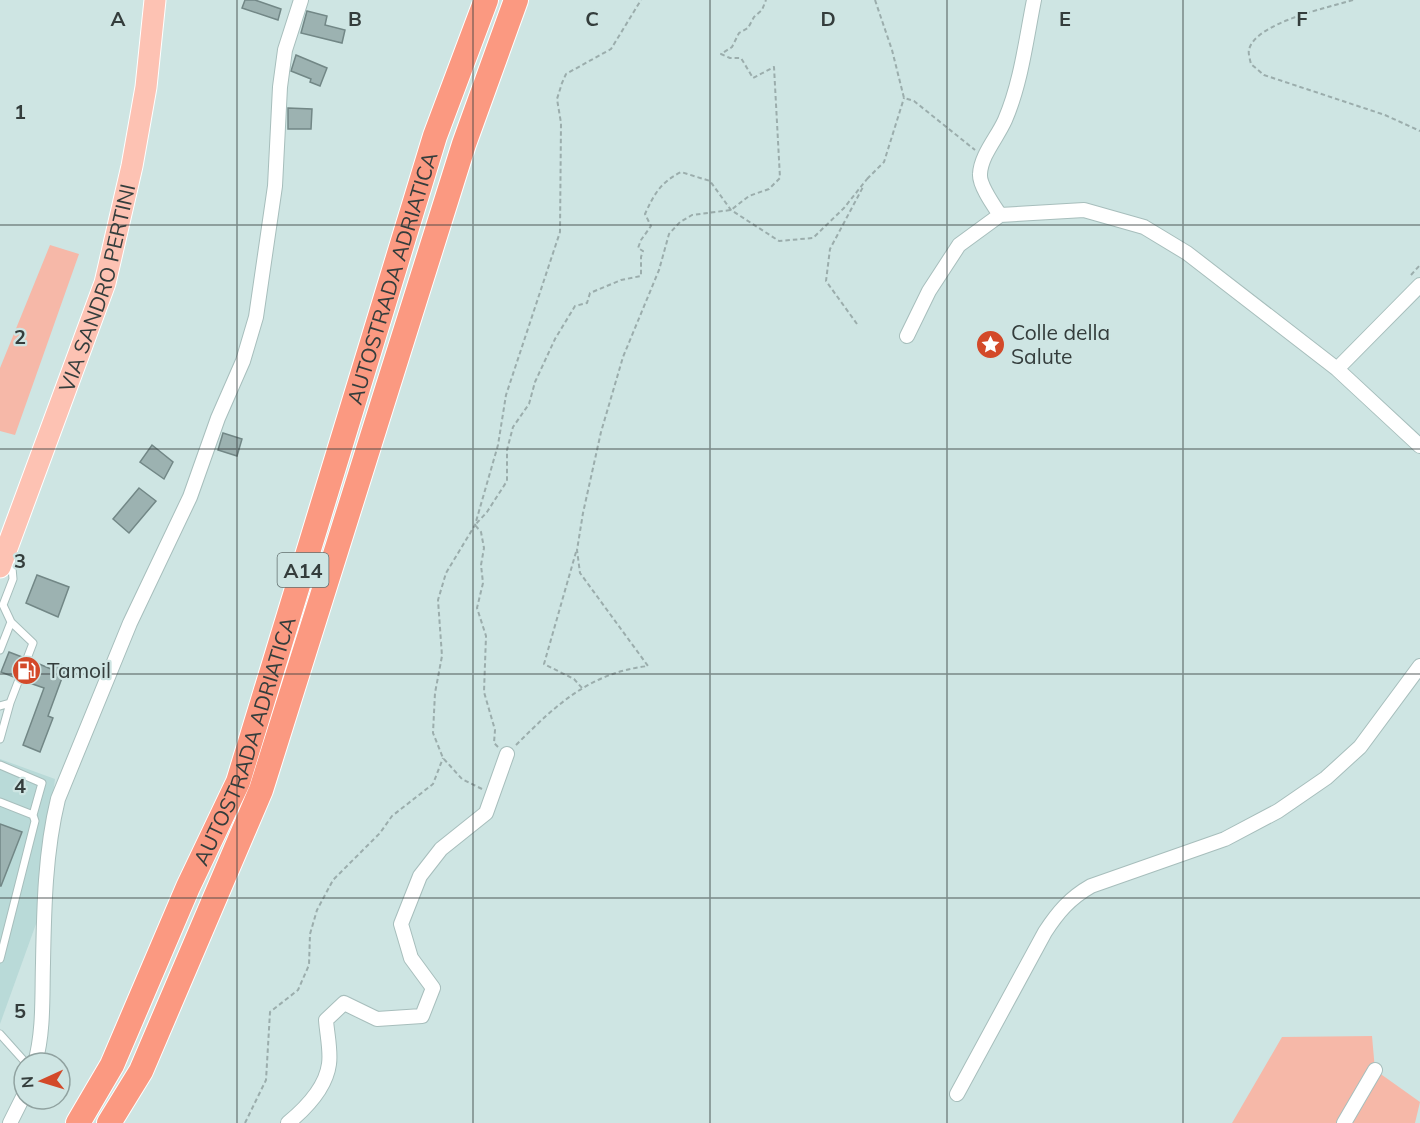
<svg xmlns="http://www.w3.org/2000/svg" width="1420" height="1123" font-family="Mulish,sans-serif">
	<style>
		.built { fill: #b9dad8 }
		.green { fill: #f6b8a8 }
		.building { fill: #9cb2b1; stroke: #728786; stroke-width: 1.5 }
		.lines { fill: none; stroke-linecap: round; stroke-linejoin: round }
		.service-casing { stroke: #a7bebc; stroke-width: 9 }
		.minor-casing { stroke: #a7bebc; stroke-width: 16 }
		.primary-casing { stroke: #fff; stroke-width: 23 }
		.motorway-casing { stroke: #fff; stroke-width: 26 }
		.path { stroke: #9badac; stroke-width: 2; stroke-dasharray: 4.5 3; stroke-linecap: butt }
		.service { stroke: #fff; stroke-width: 7 }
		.minor { stroke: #fff; stroke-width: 14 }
		.primary { stroke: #fdc2b3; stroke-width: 21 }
		.motorway { stroke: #fb9981; stroke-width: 24 }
		.grid { fill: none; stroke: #343d3c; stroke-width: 1.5; stroke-opacity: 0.55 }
		.labels { text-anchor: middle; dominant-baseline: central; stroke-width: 4.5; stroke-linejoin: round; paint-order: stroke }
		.shield { fill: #cee5e3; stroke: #626f6e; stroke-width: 1.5 }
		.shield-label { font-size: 20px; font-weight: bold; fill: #343d3c }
		.street-label { font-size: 21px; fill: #343d3c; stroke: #cee5e3 }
		.poi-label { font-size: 21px; fill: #343d3c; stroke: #cee5e3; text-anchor: start }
		.grid-label { font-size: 20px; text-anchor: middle; font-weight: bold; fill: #343d3c; stroke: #cee5e3; stroke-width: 4.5; stroke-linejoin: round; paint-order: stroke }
	</style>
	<rect width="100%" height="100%" fill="#cee5e3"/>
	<path class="built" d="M 0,759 L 55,779 L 36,924 L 0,1024 Z"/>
	<path class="green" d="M 50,245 L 79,254 L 15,435 L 0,431 L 0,368 Z
		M 1372,1036 L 1375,1070 L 1420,1102 L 1415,1123 L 1232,1123 L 1282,1037 Z"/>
	<path class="building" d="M 245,0 L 255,0 L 281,9 L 278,20 L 242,8 Z
		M 307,11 L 327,16 L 325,25 L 345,30 L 342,43 L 301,33 Z
		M 296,55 L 327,68 L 320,86 L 310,82 L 311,79 L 291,71 Z
		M 288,108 L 312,109 L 311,129 L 288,129 Z
		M 223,433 L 242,439 L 237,456 L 218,450 Z
		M 152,445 L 173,462 L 164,479 L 140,462 Z
		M 139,488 L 156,501 L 129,533 L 113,519 Z
		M 37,575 L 69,587 L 58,617 L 26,603 Z
		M 9,652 L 22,657 L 14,677 L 1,672 Z
		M 32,661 L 51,669 L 54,663 L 66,667 L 48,716 L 53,718 L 40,752 L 23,745 L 44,688 L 24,681 Z
		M 0,824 L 22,832 L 1,886 L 0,886 Z"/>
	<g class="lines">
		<defs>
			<path id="service" d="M 0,650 L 11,622
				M 0,706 L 10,703 L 33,643 L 11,622 L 3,605 L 13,579 L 11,556
				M 0,739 L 10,703
				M 0,765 L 42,783 L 33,815
				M 0,802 L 33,815 L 35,821 L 0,959
				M 0,1034 L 26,1063"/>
			<path id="minor" d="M 1000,215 C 994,206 979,185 980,174 C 981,155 997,138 1005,120 C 1021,83 1026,40 1034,0
				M 907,336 L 929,291 L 959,245 L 1000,215 L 1084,210 L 1144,227 L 1187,253 L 1337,369 L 1420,446
				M 1337,369 L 1420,285
				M 35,1063 C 44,1031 42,995 43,963 C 44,908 45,852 58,799 L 130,623 L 190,497 L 218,418 L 243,361 L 256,317 L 275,186 L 280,87 L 285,50 L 301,0
				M 957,1094 L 1045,932 C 1058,912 1070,898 1091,886 L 1225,839 L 1278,811 L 1326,778 L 1360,747 L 1420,666
				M 10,1123 L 24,1095
				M 288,1123 C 305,1109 326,1087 329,1064 C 331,1051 327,1034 326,1020 L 344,1003 L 377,1019 L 422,1016 L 433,988 L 411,958 L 401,924 L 420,876 L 441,849 L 486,813 L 507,754
				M 1344,1123 L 1375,1070"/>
			<g id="primary">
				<path id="s1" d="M 0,567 L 105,283 L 132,166 L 146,87 L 155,0"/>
			</g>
			<g id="motorway">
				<path id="s2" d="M 78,1123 L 112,1065 L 188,887 L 238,782 L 435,136 L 486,0"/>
				<path d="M 109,1123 L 141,1071 L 261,790 L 464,144 L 516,0"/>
			</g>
		</defs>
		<use href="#service" class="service-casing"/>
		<use href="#minor" class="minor-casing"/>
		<use href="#primary" class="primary-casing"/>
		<use href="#motorway" class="motorway-casing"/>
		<path class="path" d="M 875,0 L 892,50 L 904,98 L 914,101 L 975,150
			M 1353,0 C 1330,7 1254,23 1249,50 C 1248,53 1250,60 1251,64 L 1264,75 L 1385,115 L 1420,131
			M 867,179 L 884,162 L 904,98
			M 1411,275 L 1420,265
			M 857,324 L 826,281 L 830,249 L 863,187
			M 576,552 L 544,664 L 574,679 L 582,688
			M 516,745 C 556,705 589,673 648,666 L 580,573 L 577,550 L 583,513 L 601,432 L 623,357 L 659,270 L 669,234 L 680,222 L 692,215 L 731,210 L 749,196 L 769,189 L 780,178 L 774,67 L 753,78 L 741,58 L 730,58 L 721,54 L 732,47 L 739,33 L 748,28 L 754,17 L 762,10 L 766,0
			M 498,747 L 494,743 L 495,730 L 484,692 L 486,636 L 477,608 L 483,583 L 481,565 L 484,548 L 481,532 L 475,525 L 487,512 L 507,481 L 507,450 L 513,427 L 529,404 L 535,382 L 555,339 L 575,306 L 587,303 L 590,293 L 621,280 L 641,276 L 641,257 L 643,251 L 638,248 L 641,240 L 651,226 L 645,214 C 654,194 661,182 681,172 L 710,181 L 731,210 L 779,241 L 813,238 L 844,208 L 867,179
			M 482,789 L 462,779 L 443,758 L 433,733 L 435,693 L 442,656 L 438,600 L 446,573 L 475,525 L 498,445 L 506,395 L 560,232 L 561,123 L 557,99 L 562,83 L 566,74 L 611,49 L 641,0
			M 245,1123 L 266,1080 L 270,1012 L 298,990 L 309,965 L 310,934 L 317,910 L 333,880 L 380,833 L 392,816 L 433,784 L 443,758"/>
		<use href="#service" class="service"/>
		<use href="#minor" class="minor"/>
		<use href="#primary" class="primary"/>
		<use href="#motorway" class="motorway"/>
	</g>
	<path class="grid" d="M 237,0 L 237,1123M 473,0 L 473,1123M 710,0 L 710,1123M 947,0 L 947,1123M 1183,0 L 1183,1123M 0,225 L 1420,225M 0,449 L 1420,449M 0,674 L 1420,674M 0,898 L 1420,898"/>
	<defs>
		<symbol id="sight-disc" viewBox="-11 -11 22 22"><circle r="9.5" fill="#d34929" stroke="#cee5e3"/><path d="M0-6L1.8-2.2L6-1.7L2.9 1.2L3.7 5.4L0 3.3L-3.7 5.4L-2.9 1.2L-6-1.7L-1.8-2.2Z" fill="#fff"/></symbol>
		<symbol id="fuel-disc" viewBox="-11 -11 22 22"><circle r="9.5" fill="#d34929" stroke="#cee5e3"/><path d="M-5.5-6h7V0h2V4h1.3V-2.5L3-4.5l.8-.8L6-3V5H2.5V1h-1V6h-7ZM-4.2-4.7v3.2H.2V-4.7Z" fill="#fff"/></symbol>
	</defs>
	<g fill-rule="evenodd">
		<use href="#sight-disc" x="974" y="328" width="33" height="33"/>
		<use href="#fuel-disc" x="10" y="654" width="33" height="33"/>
	</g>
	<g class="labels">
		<rect class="shield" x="277.5" y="553" width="51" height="34" rx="4.5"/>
		<g class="shield-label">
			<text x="303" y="570">A14</text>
		</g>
		<g class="street-label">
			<text stroke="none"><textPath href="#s2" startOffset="904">AUTOSTRADA ADRIATICA</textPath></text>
			<text stroke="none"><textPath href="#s1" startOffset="296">VIA SANDRO PERTINI</textPath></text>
			<text stroke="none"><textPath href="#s2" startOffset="418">AUTOSTRADA ADRIATICA</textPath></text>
		</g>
		<g class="poi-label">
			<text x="1011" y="332">Colle della<tspan x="1011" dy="24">Salute</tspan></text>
			<text x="47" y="670">Tamoil</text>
		</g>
	</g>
	<g class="grid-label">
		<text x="118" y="26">A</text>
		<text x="355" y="26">B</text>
		<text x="592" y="26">C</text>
		<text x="828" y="26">D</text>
		<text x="1065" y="26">E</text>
		<text x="1302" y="26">F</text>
		<text x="20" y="119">1</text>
		<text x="20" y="344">2</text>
		<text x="20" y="568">3</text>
		<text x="20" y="793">4</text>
		<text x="20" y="1018">5</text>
	</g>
	<g transform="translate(42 1081) rotate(266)"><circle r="28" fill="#cee5e3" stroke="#90a2a0" stroke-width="1.5"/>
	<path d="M0-4.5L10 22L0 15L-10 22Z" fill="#d34929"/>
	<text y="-9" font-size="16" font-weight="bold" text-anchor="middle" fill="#343d3c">N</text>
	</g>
</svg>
